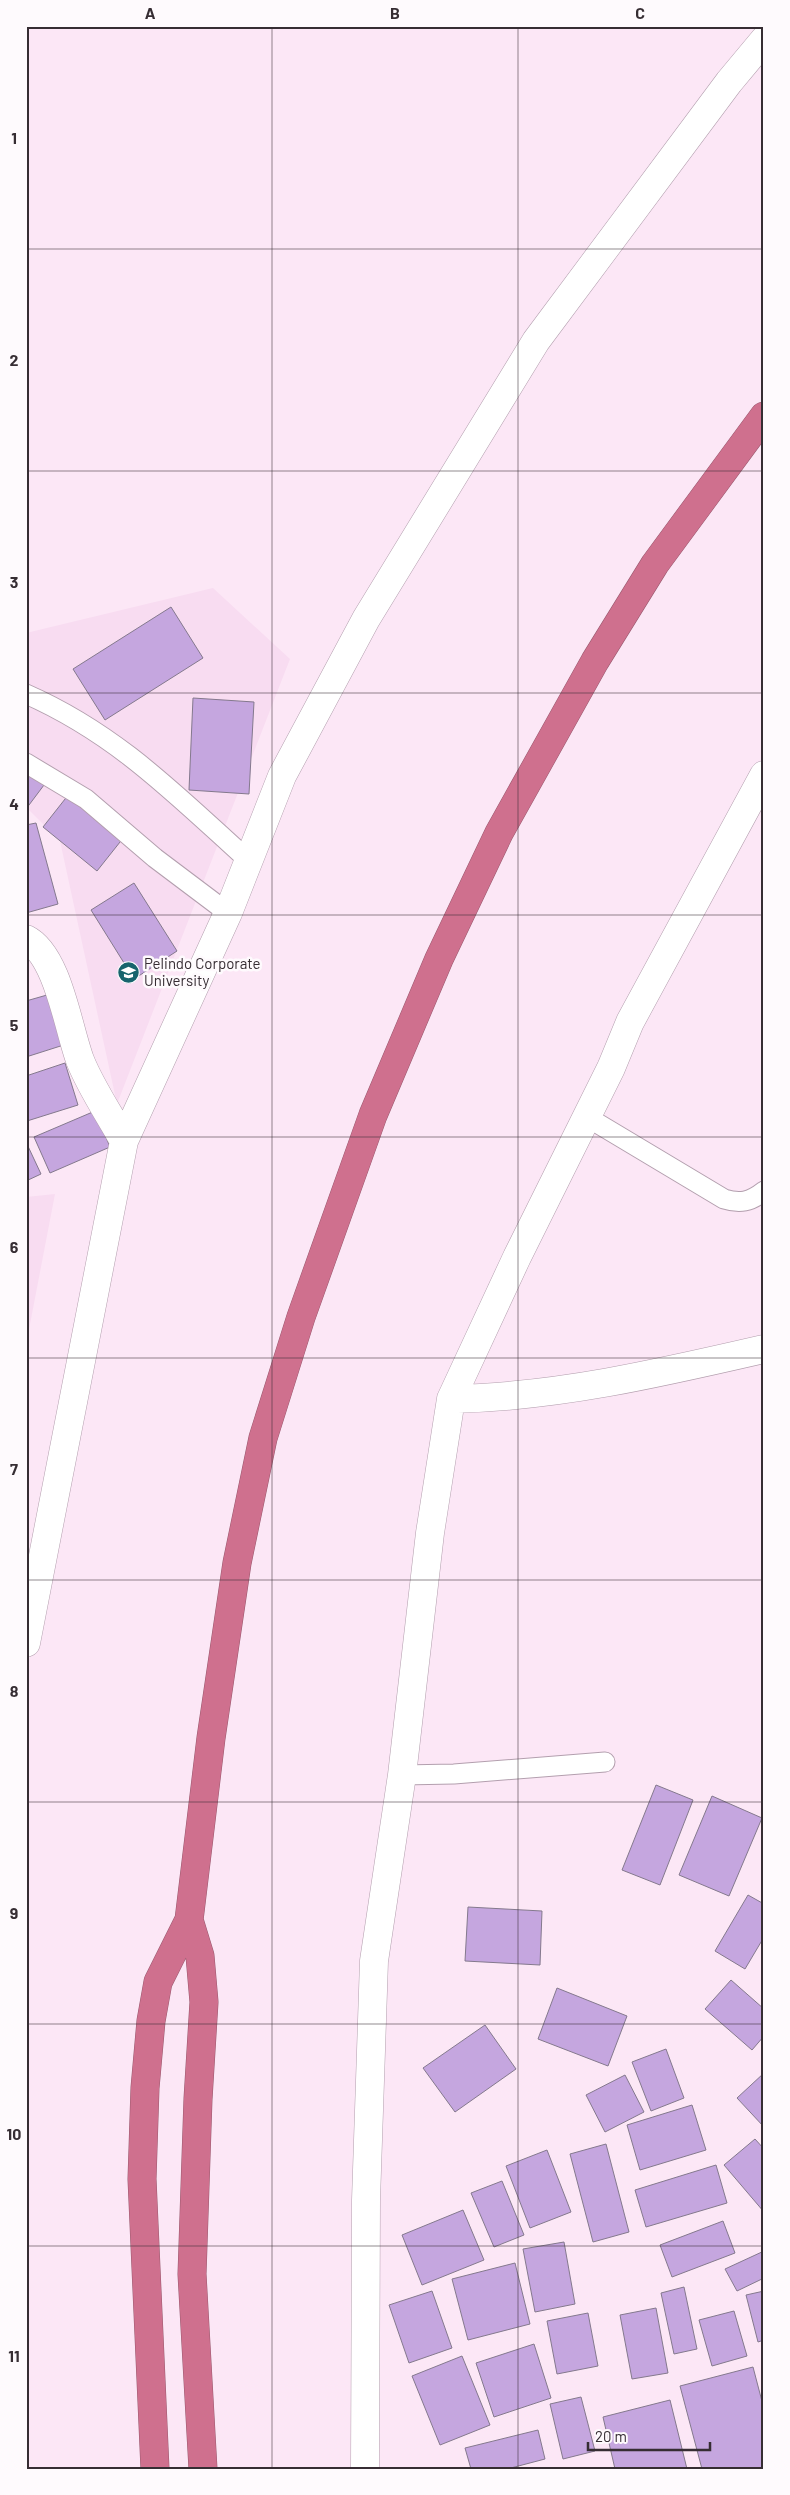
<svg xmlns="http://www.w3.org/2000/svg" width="790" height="2495" font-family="Barlow,sans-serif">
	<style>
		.built { fill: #f8dcf1 }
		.building { fill: #c5a6df; stroke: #84798d }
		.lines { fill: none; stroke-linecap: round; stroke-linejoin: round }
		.service-casing { stroke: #b39fae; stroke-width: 21 }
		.minor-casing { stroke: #b39fae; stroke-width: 29 }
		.motorway-casing { stroke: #99596e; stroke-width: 29 }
		.service { stroke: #fff; stroke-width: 19 }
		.minor { stroke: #fff; stroke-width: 28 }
		.motorway { stroke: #cf708e; stroke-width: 28 }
		.grid { fill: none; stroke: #362d33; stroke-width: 1; stroke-opacity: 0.55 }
		.labels { text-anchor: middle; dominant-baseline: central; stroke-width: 5; stroke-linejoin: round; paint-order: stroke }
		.poi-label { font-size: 15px; fill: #362d33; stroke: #fefafd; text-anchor: start }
		.neatline { fill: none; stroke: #362d33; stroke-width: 2 }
		.grid-label { font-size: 16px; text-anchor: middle; font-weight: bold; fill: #362d33 }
	</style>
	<rect width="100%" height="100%" fill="#fce7f6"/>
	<path class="built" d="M 213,588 L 290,659 L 117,1104 L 60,841 L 29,810 L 26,811 L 26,633 Z
		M 55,1194 L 26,1345 L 26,1197 Z"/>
	<path class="building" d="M 171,607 L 203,658 L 105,720 L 73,669 Z
		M 193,698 L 254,702 L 249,794 L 189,790 Z
		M 26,773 L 44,785 L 26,809 Z
		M 69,794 L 124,837 L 97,871 L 43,827 Z
		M 36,823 L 58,904 L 26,913 L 26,825 Z
		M 134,883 L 177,951 L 134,979 L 91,910 Z
		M 54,993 L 70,1043 L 26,1057 L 26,1001 Z
		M 65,1063 L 78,1105 L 27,1121 L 26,1076 Z
		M 95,1111 L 110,1147 L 50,1173 L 34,1137 Z
		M 26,1142 L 41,1174 L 26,1181 Z
		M 656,1785 L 693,1800 L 660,1885 L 622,1870 Z
		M 712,1796 L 762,1818 L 729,1896 L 679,1875 Z
		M 748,1895 L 764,1904 L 764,1937 L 745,1969 L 715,1951 Z
		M 468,1907 L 542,1911 L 540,1965 L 465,1961 Z
		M 731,1980 L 764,2009 L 764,2036 L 752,2050 L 705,2009 Z
		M 557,1988 L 627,2016 L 608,2066 L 538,2039 Z
		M 485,2025 L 516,2069 L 455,2112 L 423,2068 Z
		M 666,2049 L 684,2098 L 651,2111 L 632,2062 Z
		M 764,2073 L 764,2127 L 737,2098 Z
		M 625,2075 L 644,2112 L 605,2132 L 586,2095 Z
		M 692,2105 L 706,2150 L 640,2170 L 627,2125 Z
		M 755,2139 L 764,2149 L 764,2212 L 724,2165 Z
		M 606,2144 L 629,2232 L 593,2242 L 570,2154 Z
		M 547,2150 L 571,2212 L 530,2228 L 506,2166 Z
		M 716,2165 L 727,2203 L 646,2227 L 635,2190 Z
		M 502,2181 L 524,2235 L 494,2247 L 471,2193 Z
		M 463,2210 L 484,2260 L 422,2285 L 402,2235 Z
		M 723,2221 L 735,2253 L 672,2277 L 660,2245 Z
		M 564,2242 L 575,2304 L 535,2312 L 523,2249 Z
		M 764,2251 L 764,2278 L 737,2291 L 725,2269 Z
		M 515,2263 L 530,2324 L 468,2340 L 452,2279 Z
		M 684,2287 L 697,2349 L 674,2354 L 661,2293 Z
		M 432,2291 L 452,2348 L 409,2363 L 389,2305 Z
		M 764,2291 L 764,2340 L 758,2342 L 746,2295 Z
		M 656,2308 L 668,2373 L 632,2379 L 620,2315 Z
		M 734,2311 L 747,2356 L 712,2366 L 699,2320 Z
		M 588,2313 L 598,2366 L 557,2374 L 547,2321 Z
		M 534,2344 L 551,2398 L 494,2417 L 476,2363 Z
		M 462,2356 L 490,2425 L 440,2445 L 412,2376 Z
		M 753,2367 L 764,2409 L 764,2469 L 702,2469 L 680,2386 Z
		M 581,2397 L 595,2451 L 563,2459 L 550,2404 Z
		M 670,2400 L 687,2469 L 615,2469 L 603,2417 Z
		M 538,2430 L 545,2459 L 507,2469 L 471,2469 L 465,2448 Z"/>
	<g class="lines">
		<defs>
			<path id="service" d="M 26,694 C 117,734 176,795 249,861
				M 26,763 L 86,799 L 155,858 L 228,913
				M 587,1117 L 724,1199 C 740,1204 750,1202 764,1191
				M 402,1775 L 454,1774 L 605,1762"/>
			<path id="minor" d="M 26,939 C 58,955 68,1028 80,1060 C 91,1088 110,1115 124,1141
				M 451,1399 C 557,1397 660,1373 764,1349
				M 26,1643 L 124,1141 L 228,913 L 282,776 L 366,619 L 536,341 L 729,82 L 764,40
				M 365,2469 L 366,2200 L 374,1961 L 402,1775 L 430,1533 L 451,1399 L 517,1257 L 611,1068 L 630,1022 L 764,775"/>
			<path id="motorway" d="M 189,1920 L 200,1956 L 204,2002 L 198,2099 L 192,2274 L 203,2469
				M 155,2469 L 142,2179 L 145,2088 L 151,2021 L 158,1982 L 189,1920 L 211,1738 L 237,1563 L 263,1438 L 301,1317 L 373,1115 L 439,959 L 499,833 L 595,661 L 655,564 L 764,416"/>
		</defs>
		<use href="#service" class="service-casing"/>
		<use href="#minor" class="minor-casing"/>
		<use href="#motorway" class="motorway-casing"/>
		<use href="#service" class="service"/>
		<use href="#minor" class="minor"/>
		<use href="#motorway" class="motorway"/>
	</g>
	<path class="grid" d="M 272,26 L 272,2469M 518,26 L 518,2469M 26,249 L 764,249M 26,471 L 764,471M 26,693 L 764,693M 26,915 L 764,915M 26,1137 L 764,1137M 26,1358 L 764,1358M 26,1580 L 764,1580M 26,1802 L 764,1802M 26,2024 L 764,2024M 26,2246 L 764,2246"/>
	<defs>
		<symbol id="university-disc" viewBox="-11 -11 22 22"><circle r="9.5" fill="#17646d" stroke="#fefafd"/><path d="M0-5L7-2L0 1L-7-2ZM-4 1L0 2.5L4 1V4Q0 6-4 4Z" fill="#fff"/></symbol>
	</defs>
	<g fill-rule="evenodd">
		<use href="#university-disc" x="116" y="960" width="25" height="25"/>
	</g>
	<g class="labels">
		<g class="poi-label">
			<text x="144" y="963">Pelindo Corporate<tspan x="144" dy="17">University</tspan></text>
		</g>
	</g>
	<rect width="790" height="2495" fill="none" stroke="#fefafd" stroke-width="55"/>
	<path d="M588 2442v8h122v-8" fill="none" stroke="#362d33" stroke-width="2.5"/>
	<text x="595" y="2442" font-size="15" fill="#362d33" stroke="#fefafd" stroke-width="4" paint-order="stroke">20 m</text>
	<rect x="28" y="28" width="734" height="2440" class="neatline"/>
	<g class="grid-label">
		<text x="150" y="19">A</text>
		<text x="395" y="19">B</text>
		<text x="640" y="19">C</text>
		<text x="14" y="144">1</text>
		<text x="14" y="366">2</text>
		<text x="14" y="588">3</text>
		<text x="14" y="810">4</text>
		<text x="14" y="1031">5</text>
		<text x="14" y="1253">6</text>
		<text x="14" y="1475">7</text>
		<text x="14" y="1697">8</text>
		<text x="14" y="1919">9</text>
		<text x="14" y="2140">10</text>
		<text x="14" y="2362">11</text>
	</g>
</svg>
